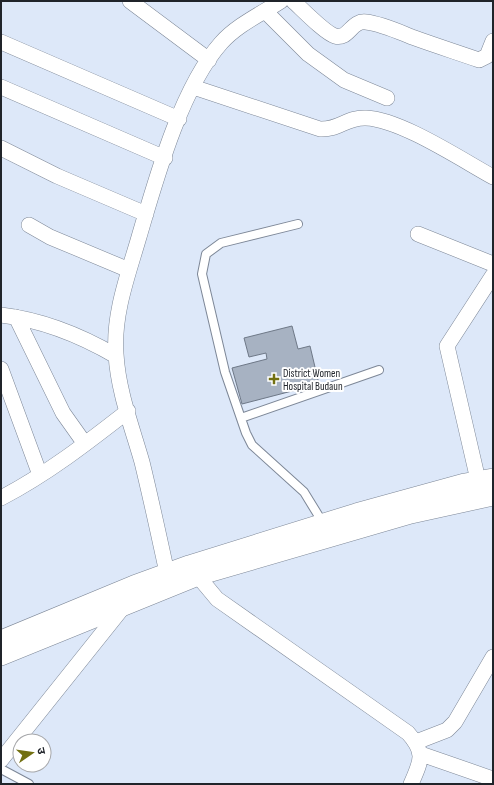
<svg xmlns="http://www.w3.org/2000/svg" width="494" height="785" font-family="'Sofia Sans Condensed','Noto Sans Devanagari',sans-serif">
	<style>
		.building { fill: #a7b2c2; stroke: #6e7887 }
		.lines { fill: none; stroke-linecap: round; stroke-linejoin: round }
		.service-casing { stroke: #7d8797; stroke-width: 10 }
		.minor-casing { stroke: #7d8797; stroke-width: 16 }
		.tertiary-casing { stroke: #7d8797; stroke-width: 20 }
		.service { stroke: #fff; stroke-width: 8 }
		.minor { stroke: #fff; stroke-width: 15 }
		.tertiary { stroke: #fff; stroke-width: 19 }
		.poi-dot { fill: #727011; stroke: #fff; stroke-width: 1.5 }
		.labels { text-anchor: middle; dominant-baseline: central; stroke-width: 4; stroke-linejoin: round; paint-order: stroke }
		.poi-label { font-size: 11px; fill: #20242a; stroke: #fff; text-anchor: start }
	</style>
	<rect width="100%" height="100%" fill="#dde8f9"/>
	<path class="building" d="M 292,326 L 298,349 L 310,346 L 319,384 L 242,404 L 232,368 L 267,359 L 266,353 L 249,357 L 244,338 Z"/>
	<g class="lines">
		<defs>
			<path id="service" d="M 298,224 L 221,243 L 206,254 L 202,274 L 225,372 L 246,433 L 252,445 L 304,492 L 323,523
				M 241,418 L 379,370
				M 1,769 L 29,784"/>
			<path id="minor" d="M 130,1 L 209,60
				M 293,1 C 302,9 325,33 335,36 C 349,40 351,20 366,22 C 382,24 397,31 412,37 C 434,45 456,52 479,60 L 487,56 L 493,41
				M 265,11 L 308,54 L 344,80 L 387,98
				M 1,42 L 179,119
				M 1,87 L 165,158
				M 193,87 L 320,129 C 340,130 346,117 366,118 C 400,119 462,160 493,177
				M 1,148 L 57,176 L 146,214
				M 29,225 L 50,237 L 129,270
				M 418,234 L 493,264
				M 1,315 C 43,320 80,335 116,356
				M 16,317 L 63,413 L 85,444
				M 1,369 L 40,475
				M 478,480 L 447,346 L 493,275
				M 1,498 C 47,474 87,443 128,411
				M 192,569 L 217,599 L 408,733 C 426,753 421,761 411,784
				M 167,573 C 159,536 151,499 142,462 C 132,427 118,391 116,354 C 113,314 128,275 139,237 C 156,179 181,88 221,43 C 237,25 261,14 281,1
				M 416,742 L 447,730 L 455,722 L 493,657
				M 421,754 L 493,779
				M 1,760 L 124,606"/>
			<path id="tertiary" d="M 1,640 L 134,585 L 189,565 L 356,513 L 465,483 L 493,478
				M 1,656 L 198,576 L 411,514 L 493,496"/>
		</defs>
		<use href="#service" class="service-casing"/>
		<use href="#minor" class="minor-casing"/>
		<use href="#tertiary" class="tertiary-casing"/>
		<use href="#service" class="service"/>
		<use href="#minor" class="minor"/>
		<use href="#tertiary" class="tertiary"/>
	</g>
	<path class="poi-dot" d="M272 373h4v4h4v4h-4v4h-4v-4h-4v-4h4z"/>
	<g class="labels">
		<g class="poi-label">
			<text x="283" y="373">District Women<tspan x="283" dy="13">Hospital Budaun</tspan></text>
		</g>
	</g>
	<rect width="494" height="785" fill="none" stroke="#20242a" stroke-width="4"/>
	<g transform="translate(32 753) rotate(77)"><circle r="19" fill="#ffffff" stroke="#a6a7aa"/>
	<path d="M0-3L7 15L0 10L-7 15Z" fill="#727011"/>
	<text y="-6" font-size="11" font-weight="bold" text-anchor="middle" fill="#20242a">उ</text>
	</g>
</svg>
